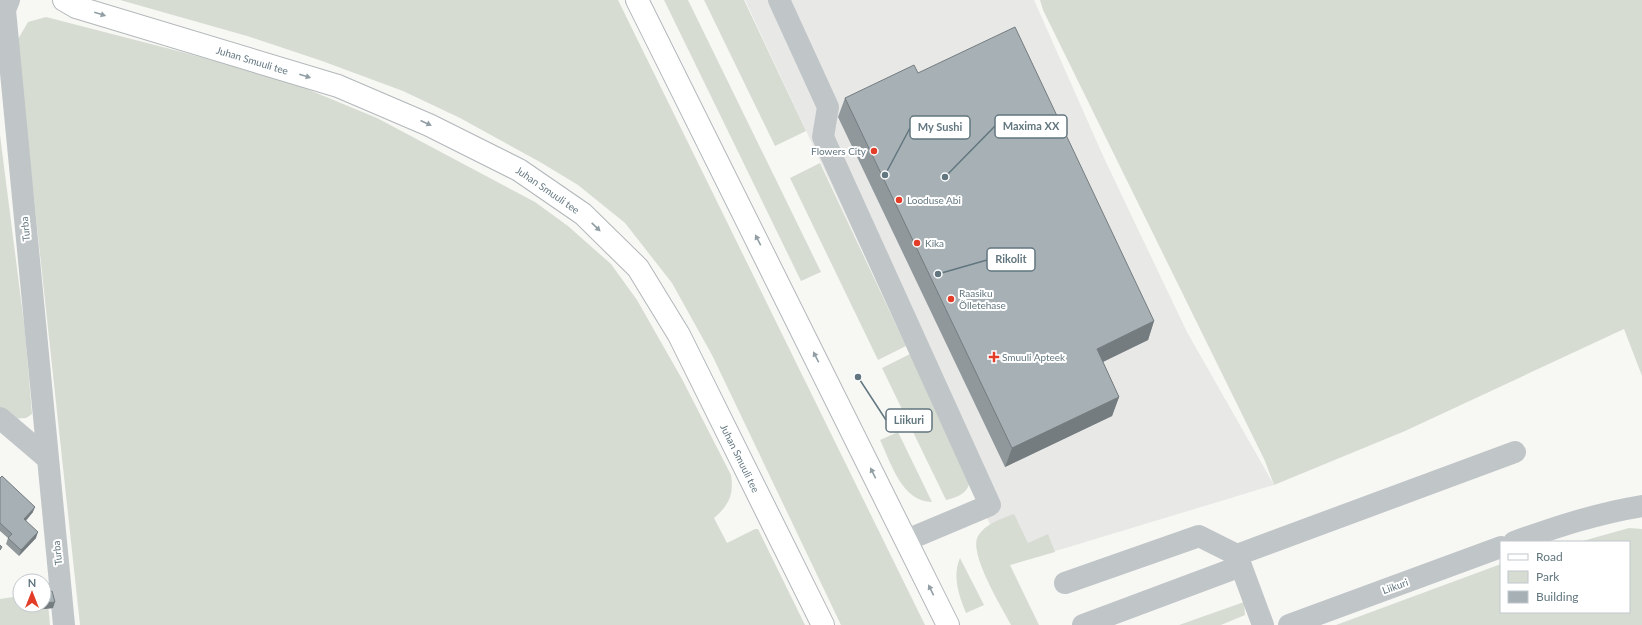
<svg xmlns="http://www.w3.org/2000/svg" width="1642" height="625" font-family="Lato,sans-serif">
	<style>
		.built { fill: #e8e8e7 }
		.green { fill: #d7dcd3 }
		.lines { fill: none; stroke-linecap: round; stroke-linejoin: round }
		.major-casing { stroke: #b1b7ba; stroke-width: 24 }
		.minor { stroke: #c0c5c8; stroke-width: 22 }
		.major { stroke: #fff; stroke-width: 22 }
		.wall { fill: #90989c }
		.shaded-wall { fill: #757c7f }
		.building { fill: #a7b1b5; stroke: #757c7f }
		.oneway { fill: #919fa5 }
		.poi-dot { fill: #e33c28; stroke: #fff; stroke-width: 1.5 }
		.labels { text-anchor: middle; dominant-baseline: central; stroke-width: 4; stroke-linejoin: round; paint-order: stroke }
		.street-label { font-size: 10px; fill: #62767f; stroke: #fff }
		.poi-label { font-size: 10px; fill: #62767f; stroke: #fff; text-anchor: start }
		.leader { fill: none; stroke: #62767f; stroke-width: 1.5 }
		.callout-dot { fill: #62767f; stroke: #fff; stroke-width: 1.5 }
		.callout { fill: #fff; stroke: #62767f; stroke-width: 1.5 }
		.callout-label { font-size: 11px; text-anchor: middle; font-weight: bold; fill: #62767f }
	</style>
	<rect width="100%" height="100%" fill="#f7f7f4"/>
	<path class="built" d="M 745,0 L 1034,0 L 1104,158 L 1187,332 L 1274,485 L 1009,565 Z"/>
	<path class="green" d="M 120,0 L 618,0 L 925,625 L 841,625 L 712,355 L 672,283 L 625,223 L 578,185 L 540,162 L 460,118 L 403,91 L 322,61 L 247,36 Z
		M 664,0 L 688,0 L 821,272 L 801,281 Z
		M 704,0 L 744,0 L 806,131 L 775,146 Z
		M 1040,0 L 1642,0 L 1642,376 L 1624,329 L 1405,431 L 1274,485 L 1265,461 L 1043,10 Z
		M 46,17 L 182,52 L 290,82 L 377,118 L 535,202 L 568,226 L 611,264 L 637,300 L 682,379 L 731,475 C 734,495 729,505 714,518 L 727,543 L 755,529 L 758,529 L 805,625 L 80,625 L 17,41 L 28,22 Z
		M 0,135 L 25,331 L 32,414 L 26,418 L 11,419 L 0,410 Z
		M 820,163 L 906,346 L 878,360 L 790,178 Z
		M 910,354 L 969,484 C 967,494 955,498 946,500 L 882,368 Z
		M 898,432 L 932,502 C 902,502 891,463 880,440 Z
		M 1014,514 L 1028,543 L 1048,534 L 1055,552 L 1010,565 L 1039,625 L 1011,625 C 1002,608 968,553 978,536 C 986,523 1001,519 1014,514 Z
		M 1629,528 L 1642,529 L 1642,625 L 1336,625 L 1501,564 L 1501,612 L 1629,612 L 1629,542 L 1579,542 Z
		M 960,558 L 984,605 L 966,613 C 959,596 952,576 960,558 Z
		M 47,592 L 50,625 L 0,625 L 0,599 L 20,596 L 20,605 L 44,605 Z
		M 1244,602 L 1245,615 L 1221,625 L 1179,625 Z"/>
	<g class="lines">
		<defs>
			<g id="major">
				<path id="s1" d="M 64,0 L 76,7 L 338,86 L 429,125 L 519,170 L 583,214 L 638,268 L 679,335 L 823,625"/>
				<path d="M 637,0 L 948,625"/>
			</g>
		</defs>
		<use href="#major" class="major-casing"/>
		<path class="minor" d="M 9,0 L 5,10 L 64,625
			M 779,0 L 828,107 L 823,137 L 990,505 L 907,540
			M 0,418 L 47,458
			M 1514,542 C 1556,527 1598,513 1642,506
			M 1237,555 L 1263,625
			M 1065,583 L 1199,536 L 1237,555 L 1515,452
			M 1083,625 L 1241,566
			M 1289,625 L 1501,547"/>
		<use href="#major" class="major"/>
	</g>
	<path class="wall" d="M 918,73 L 1154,321 L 1148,340 L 1103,362 L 1119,397 L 1112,416 L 1005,467 L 838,117 L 845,98 Z
		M 0,478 L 33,512 L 26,521 L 36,538 L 19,556 L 6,544 L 8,538 L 0,531 Z
		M 24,605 L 44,605 L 53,608 L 25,611 Z"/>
	<path class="shaded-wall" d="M 1154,321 L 1148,340 L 1090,368 L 1097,349 Z
		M 1119,397 L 1112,416 L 1005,467 L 1012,448 Z
		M 35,507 L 33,512 L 22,524 L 24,519 Z
		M 38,532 L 36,538 L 19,556 L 21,550 Z
		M 55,602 L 53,608 L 25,611 L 27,605 L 44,605 L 44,603 Z"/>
	<path class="building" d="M 1015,27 L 1154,321 L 1097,349 L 1119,397 L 1012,448 L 845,98 L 914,65 L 918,73 Z
		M 2,476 L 35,507 L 24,519 L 38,532 L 21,550 L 8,538 L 12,534 L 0,523 L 0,478 Z
		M 0,545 L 2,547 L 0,550 Z
		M 52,591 L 55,602 L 44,603 L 44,592 Z"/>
	<defs><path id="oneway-solid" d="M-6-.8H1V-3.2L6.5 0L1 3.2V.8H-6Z"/></defs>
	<g class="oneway">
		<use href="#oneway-solid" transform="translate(100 14) rotate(17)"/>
		<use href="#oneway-solid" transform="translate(305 76) rotate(17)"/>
		<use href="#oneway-solid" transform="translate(426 123) rotate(24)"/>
		<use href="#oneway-solid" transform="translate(596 227) rotate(44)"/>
		<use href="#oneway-solid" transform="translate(758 240) rotate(-117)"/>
		<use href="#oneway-solid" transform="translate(816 357) rotate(-117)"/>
		<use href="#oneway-solid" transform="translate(873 473) rotate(-116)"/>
		<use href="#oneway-solid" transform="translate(931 590) rotate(-116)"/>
	</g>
	<g class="poi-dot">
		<circle cx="874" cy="151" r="4"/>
		<circle cx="899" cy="200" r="4"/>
		<circle cx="917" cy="243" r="4"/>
		<circle cx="951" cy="299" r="4"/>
		<path d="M992 351h4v4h4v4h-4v4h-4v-4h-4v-4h4z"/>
	</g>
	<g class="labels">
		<g class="street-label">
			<text stroke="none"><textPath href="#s1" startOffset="198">Juhan Smuuli tee</textPath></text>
			<text stroke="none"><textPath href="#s1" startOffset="522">Juhan Smuuli tee</textPath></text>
			<text transform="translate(25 229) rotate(-95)">Turba</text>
			<text stroke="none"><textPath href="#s1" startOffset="858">Juhan Smuuli tee</textPath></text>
			<text transform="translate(57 553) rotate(-96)">Turba</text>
			<text transform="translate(1395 586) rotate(-20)">Liikuri</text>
		</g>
		<g class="poi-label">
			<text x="866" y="151" text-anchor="end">Flowers City</text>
			<text x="907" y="200">Looduse Abi</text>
			<text x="925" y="243">Kika</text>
			<text x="959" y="293">Raasiku<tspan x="959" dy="12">Õlletehase</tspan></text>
			<text x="1002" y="357">Smuuli Apteek</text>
		</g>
	</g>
	<path class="leader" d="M945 177L995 126M885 175L910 128M938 274L987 260M858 377L886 420"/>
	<g class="callout-dot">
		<circle cx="945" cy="177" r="4"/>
		<circle cx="885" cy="175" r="4"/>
		<circle cx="938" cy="274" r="4"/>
		<circle cx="858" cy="377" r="4"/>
	</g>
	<g class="callout">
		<rect x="995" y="115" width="72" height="23" rx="4"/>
		<rect x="910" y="116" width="60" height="23" rx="4"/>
		<rect x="987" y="248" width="48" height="23" rx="4"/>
		<rect x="886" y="409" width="46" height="23" rx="4"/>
	</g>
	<g class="callout-label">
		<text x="1031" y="130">Maxima XX</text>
		<text x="940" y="131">My Sushi</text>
		<text x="1011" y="263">Rikolit</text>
		<text x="909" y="424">Liikuri</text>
	</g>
	<rect x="1500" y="541" width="130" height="72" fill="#ffffff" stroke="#c0c8cc"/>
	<rect x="1508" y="554" width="20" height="6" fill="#ffffff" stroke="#c0c8cc"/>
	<text x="1536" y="561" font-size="12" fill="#62767f">Road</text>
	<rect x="1508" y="571" width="20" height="12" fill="#d7dcd3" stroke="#c0c8cc"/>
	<text x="1536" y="581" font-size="12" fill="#62767f">Park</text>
	<rect x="1508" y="591" width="20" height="12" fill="#a7b1b5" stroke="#c0c8cc"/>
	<text x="1536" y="601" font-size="12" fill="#62767f">Building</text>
	<g transform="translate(32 593)"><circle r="19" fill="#ffffff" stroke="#c0c8cc"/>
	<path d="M0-3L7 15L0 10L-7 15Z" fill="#e33c28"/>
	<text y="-6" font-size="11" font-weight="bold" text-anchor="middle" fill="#62767f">N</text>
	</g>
</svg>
